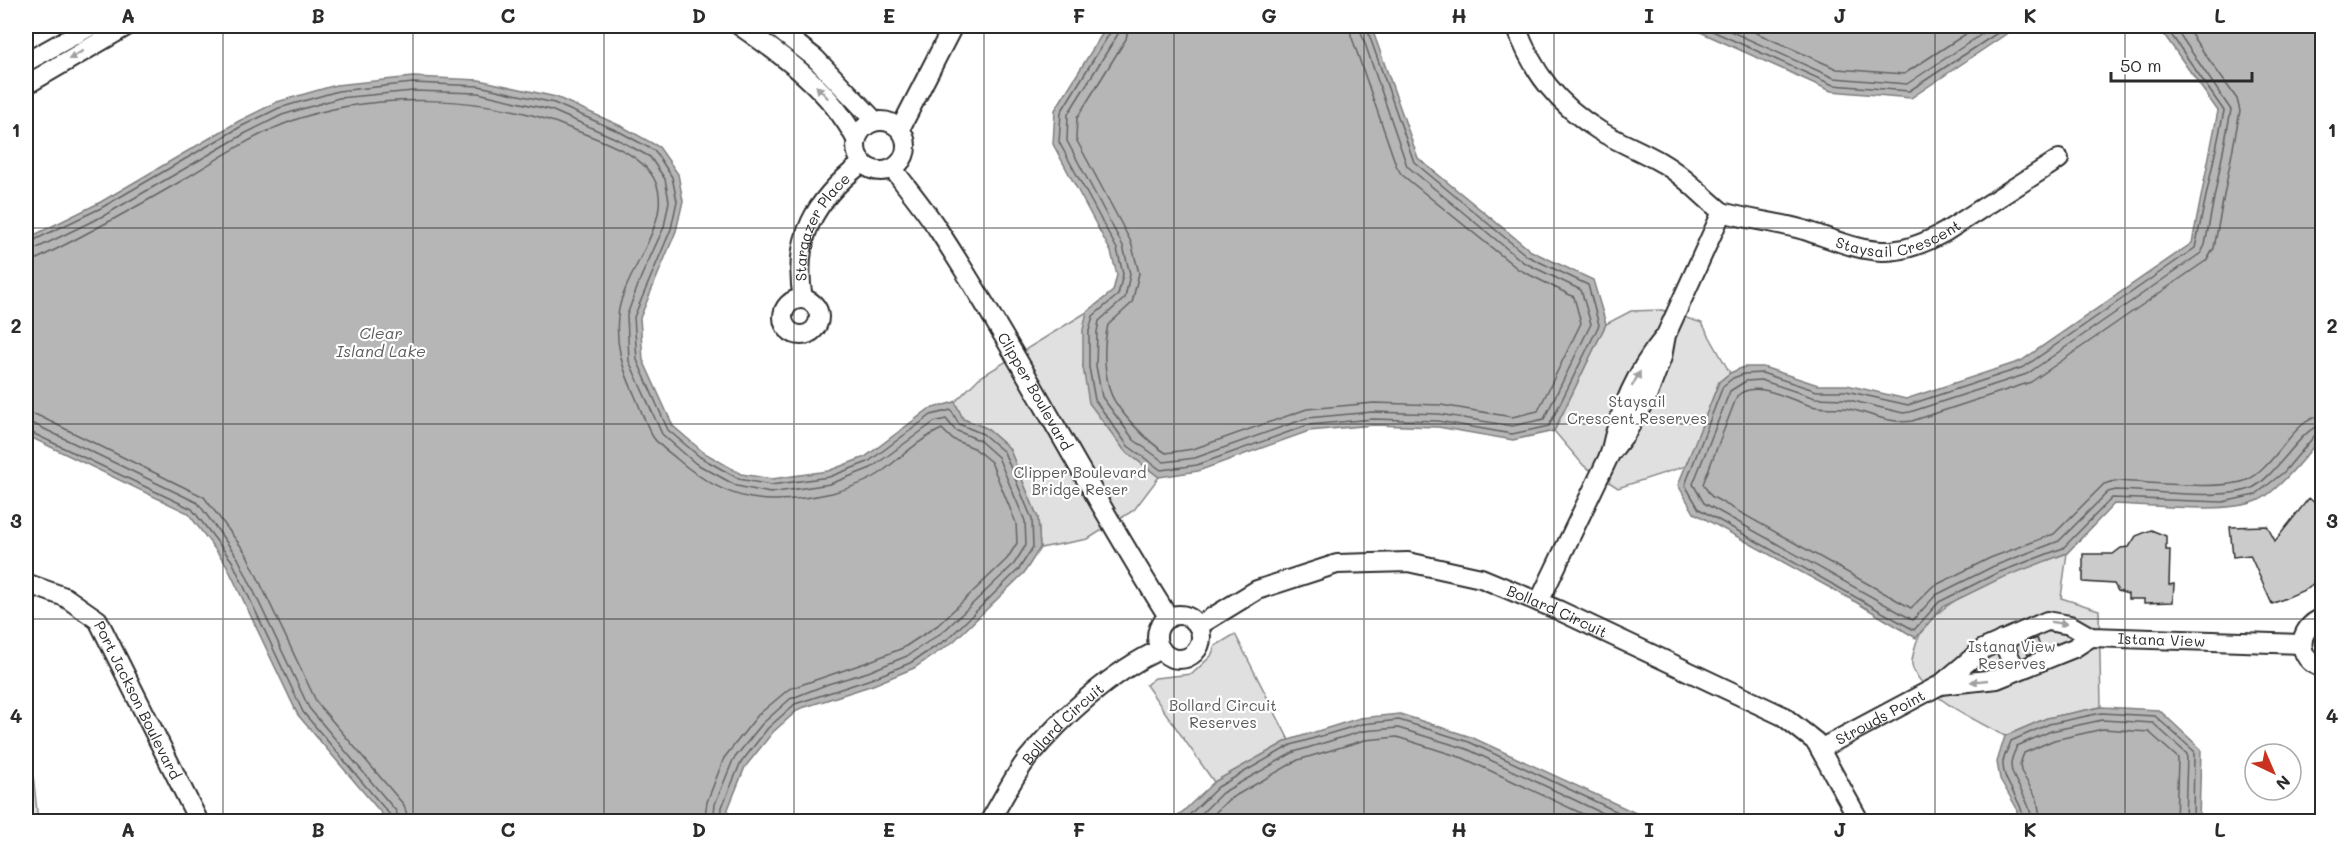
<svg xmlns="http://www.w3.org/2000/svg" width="2348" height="847" font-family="Mali,sans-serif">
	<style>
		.green { fill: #e0e0e0; stroke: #868686; stroke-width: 1.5 }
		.water { fill: #b6b6b6; stroke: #7e7e7e; stroke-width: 1.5 }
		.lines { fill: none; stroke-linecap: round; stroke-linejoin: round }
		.shore { stroke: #636363; stroke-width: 1.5 }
		.building { fill: #cbcbcb; stroke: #2b2b2b; stroke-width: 1.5 }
		.street-casing { stroke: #2b2b2b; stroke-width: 22 }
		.street { stroke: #fff; stroke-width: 18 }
		.oneway { fill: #a0a0a0 }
		.grid { fill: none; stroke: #2b2b2b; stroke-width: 1.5; stroke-opacity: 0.55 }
		.labels { text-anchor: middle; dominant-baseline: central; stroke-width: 4.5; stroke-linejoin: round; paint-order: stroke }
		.street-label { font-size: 15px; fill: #2b2b2b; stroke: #fff }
		.park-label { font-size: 15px; fill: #585858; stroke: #fff }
		.water-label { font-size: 16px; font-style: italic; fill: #5c5c5c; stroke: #fff }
		.neatline { fill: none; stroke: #2b2b2b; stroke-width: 2 }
		.grid-label { font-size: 20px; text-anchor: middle; font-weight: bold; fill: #2b2b2b }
	</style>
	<rect width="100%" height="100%" fill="#fff"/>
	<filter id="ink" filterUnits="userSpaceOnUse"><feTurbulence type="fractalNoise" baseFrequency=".0167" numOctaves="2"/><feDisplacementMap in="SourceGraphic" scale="12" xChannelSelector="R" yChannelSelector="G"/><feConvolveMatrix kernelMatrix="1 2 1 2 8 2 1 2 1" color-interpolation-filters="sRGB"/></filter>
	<g filter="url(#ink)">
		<path class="green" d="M 1662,310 L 1702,323 L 1730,373 L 1719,382 L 1686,466 L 1618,488 L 1584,466 L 1554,431 L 1606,324 L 1631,311 Z
			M 1087,312 L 1083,367 L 1124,450 L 1159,477 L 1134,510 L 1088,539 L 1040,548 L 1038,518 L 1009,448 L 986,428 L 963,419 L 955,402 L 979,378 Z
			M 2067,553 L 2061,598 L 2099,610 L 2101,707 L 2047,718 L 2005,736 C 1979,722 1930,699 1915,673 C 1910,665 1912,660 1914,651 C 1924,597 2021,570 2067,553 Z
			M 1235,634 L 1289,740 L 1214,782 L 1146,685 L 1155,678 L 1192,674 L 1211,656 L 1215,646 Z
			M 26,767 L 33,774 L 38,821 L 26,821 Z"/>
		<path class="water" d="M 1107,26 L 1371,26 L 1418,158 L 1531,251 L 1593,280 L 1606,324 L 1554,431 L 1513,440 L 1438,427 L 1373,425 L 1309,431 L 1198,471 L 1159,477 L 1124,450 L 1089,403 L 1083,367 L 1083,330 L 1087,312 L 1113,291 L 1117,275 L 1111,252 L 1053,144 L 1055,110 Z
			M 1687,26 L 2018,26 L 1911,98 L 1831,91 Z
			M 2116,26 L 2322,26 L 2322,436 C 2308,453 2278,492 2257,501 C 2226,514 2151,505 2114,504 L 2067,553 L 1999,579 L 1942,607 L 1916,638 L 1854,601 L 1694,513 L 1678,485 L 1719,382 L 1730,373 L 1744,367 L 1763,367 L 1818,385 L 1847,385 L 1906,399 L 2021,361 L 2192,243 L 2218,111 L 2163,33 Z
			M 413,77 L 479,80 L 556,97 L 623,127 L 659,147 L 678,174 L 683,201 L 676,231 L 640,318 L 643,360 L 673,426 L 703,452 L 741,474 L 772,479 L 828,471 L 865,457 L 929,409 L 955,402 L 963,419 L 986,428 L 1009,448 L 1038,518 L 1040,548 L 1024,573 L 953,642 L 914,668 L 873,685 L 799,709 L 773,732 L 745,767 L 728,809 L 726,821 L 388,821 L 298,715 L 226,564 L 188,513 L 26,435 L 26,239 L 99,203 L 239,121 L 277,102 L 336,85 Z
			M 2101,707 L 2159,710 L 2201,749 L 2199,821 L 2019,821 L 2016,807 L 2000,779 L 1997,762 L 2005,736 L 2047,718 Z
			M 1400,714 L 1471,737 L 1653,821 L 1173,821 L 1214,782 L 1289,740 L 1360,718 Z"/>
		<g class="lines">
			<path class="shore" d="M 1112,26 L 1111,31 L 1061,112 L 1059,142 L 1117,249 L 1123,274 L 1118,295 L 1093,316 L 1089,331 L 1089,367 L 1095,400 L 1128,446 L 1161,470 L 1197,465 L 1308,425 L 1373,419 L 1438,421 L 1512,434 L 1549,426 L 1599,325 L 1588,285 L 1527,256 L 1414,162 L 1366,26
				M 1120,26 L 1118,34 L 1068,114 L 1067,141 L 1123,246 L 1130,274 L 1125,298 L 1099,321 L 1097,332 L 1096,366 L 1102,397 L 1134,440 L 1164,462 L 1195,458 L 1307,418 L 1372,412 L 1439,414 L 1512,426 L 1544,419 L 1591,324 L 1581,290 L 1523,262 L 1407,166 L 1359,26
				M 1129,26 L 1126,39 L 1077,118 L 1076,139 L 1131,242 L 1139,273 L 1132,303 L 1108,325 C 1103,346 1104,371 1110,391 C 1116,410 1149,443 1166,453 L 1193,449 L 1307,409 L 1374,403 L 1441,405 L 1512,417 L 1538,411 L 1581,323 L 1574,297 L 1518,269 L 1401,174 L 1396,165 L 1351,35 L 1350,26
				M 1701,26 L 1833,85 L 1909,91 L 2008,26
				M 1719,26 L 1834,78 L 1907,84 L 1994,26
				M 1741,26 L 1837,69 L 1904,74 L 1978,26
				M 2153,26 L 2168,30 L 2224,111 L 2195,248 L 2024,367 L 1908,405 L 1846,391 L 1817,391 L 1762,373 L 1744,374 L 1733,378 L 1723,386 L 1685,485 L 1699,509 L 1914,630 L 1939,602 L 1997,573 L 2063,548 L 2112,498 L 2223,502 L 2255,495 L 2284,472 L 2316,434 L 2322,433
				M 2174,26 L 2231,110 L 2205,245 L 2201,253 L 2027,374 L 1910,412 L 1903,413 L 1845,399 L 1815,398 L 1761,380 L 1746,381 L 1730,391 L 1693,484 L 1704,503 L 1913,620 L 1936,595 L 1994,566 L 2059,541 L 2108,492 L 2116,490 C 2151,491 2220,500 2250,489 C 2275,479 2302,426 2322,425
				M 2185,26 L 2237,99 L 2240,111 L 2214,248 L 2207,260 L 2031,382 L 1912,421 C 1890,425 1866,411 1844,408 C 1833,407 1822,409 1812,406 C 1790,401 1756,378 1737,396 L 1703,484 L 1711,496 L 1911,608 L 1932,587 L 1990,558 L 2054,534 L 2104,484 L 2115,481 C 2146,482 2222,491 2247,480 C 2275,468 2294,417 2322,416
				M 26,244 L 101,208 L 242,126 L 279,108 L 338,91 L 413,83 L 479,86 L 554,103 L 620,132 L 655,151 L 672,177 L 677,201 L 671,229 L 634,317 L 637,360 L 668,430 L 700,457 L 739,479 L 771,485 L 829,477 L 868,462 L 931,415 L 951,410 L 959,424 L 983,434 L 1004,452 L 1032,519 L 1033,547 L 1019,569 L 949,638 L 910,663 L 871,679 L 795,704 L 768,728 L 740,764 L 722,807 L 721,822
				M 26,252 L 33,250 L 105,215 L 246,133 L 282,115 L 339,98 L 413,91 L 478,93 L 551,110 L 617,139 L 650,157 L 665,179 L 669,201 L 664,227 L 641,277 L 627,315 L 629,361 L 662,434 L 695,463 L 737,486 L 770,493 L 830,484 L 871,468 L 934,422 L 946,419 L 955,430 L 979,440 L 998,457 L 1025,521 L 1026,545 L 1014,564 L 944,631 L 907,656 L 868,672 L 828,684 L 790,699 L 762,724 L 733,760 L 715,804 L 713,822
				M 26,261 L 37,259 C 87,234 135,208 183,180 C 216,160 249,138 284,124 C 368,90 490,94 572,129 C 601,141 644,153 656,183 C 673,223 621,276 618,316 C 615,346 623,370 635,396 C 641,410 646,425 653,437 C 659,446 669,452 677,459 C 728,503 768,507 832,493 C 846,489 867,482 879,474 C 899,459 919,439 942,429 L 952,439 L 974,448 L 991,462 L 1016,523 L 1017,543 L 1007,559 L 938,625 L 903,648 L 865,663 L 789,689 L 758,715 L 724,758 L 707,802 L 704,822
				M 26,413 L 37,415 L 204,497 L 246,553 L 317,703 L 404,805 L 409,822
				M 26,422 L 34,424 L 198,503 L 238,558 L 309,708 L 396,811 L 399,822
				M 26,430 L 192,509 L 232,561 L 303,712 L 390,815 L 392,822
				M 1182,822 L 1218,787 L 1291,745 L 1362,724 L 1399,720 L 1469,742 L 1639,822
				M 1193,822 L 1222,793 L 1294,752 L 1363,731 L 1398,728 L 1467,749 L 1621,822
				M 1206,822 L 1228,800 L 1298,760 L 1365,740 L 1397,737 L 1463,758 L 1600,822
				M 2024,822 C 2023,800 2002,783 2003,763 C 2003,756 2009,748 2011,741 L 2049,724 L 2101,713 L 2155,716 L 2194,751 L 2193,822
				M 2032,822 C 2031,799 2010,779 2011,764 C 2011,758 2015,751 2017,746 L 2051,731 L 2102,720 L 2153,723 L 2187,754 L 2185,822
				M 2041,822 L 2037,799 L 2021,771 L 2020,764 L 2024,753 L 2054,740 L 2103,729 L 2149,732 L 2178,758 L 2176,822"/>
		</g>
		<path class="building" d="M 2309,498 L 2322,509 L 2322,573 L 2309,588 L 2272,604 L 2250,555 L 2233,557 L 2230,527 L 2267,526 L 2275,541 Z
			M 2151,530 L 2166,536 L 2166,550 L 2170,550 L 2169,585 L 2174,584 L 2173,602 L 2144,603 L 2144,599 L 2128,599 L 2128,594 L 2118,591 L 2114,584 L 2083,582 L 2083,554 L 2113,554 L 2121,548 L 2129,547 L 2136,536 Z
			M 2037,638 L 2041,649 L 2028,655 L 2023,644 Z"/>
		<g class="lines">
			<defs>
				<g id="street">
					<path d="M 740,26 C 785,57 830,90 856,139"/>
					<path d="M 774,26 L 815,58 L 875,121"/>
					<path d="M 1516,26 C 1532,72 1558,105 1600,131 C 1620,143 1642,151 1662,163 C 1685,176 1702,196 1722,212 L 1666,335 L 1662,357 L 1647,397 L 1626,433 L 1610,454"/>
					<path d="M 26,62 L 91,26"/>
					<path d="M 26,85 L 127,26"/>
					<circle cx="881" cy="146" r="25"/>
					<path d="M 900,129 L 953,26"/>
					<path id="s1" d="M 893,169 C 908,189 925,209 939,231 C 1021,357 1088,491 1169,618"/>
					<path id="s2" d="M 1722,212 C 1749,220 1777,222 1804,230 C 1862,249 1886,265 1945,232 L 2059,159"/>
					<circle cx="801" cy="317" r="18"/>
					<path id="s3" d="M 803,299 C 792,238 815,200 861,164"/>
					<path id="s4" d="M 26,583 L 65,597 L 98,620 L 199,822"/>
					<path d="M 1539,602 L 1610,454 C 1619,411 1635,373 1663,339"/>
					<circle cx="1179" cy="637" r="22"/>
					<path d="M 2322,618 C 2297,628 2295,659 2322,668"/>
					<path id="s5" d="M 1198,626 L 1257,590 L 1337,564 L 1408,562 L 1481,578 L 1558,610 L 1783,716 L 1816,742 L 1860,822"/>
					<path d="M 2002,640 L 2016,671"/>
					<path d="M 1940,685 L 1997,679 L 2074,648 L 2091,637"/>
					<path id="s6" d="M 1820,749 L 1940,685 L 1983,649 L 2024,631 L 2047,621 L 2070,625 L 2091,637 L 2302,644"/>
					<path id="s7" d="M 989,822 C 1002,801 1013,777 1028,758 C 1063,716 1111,672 1161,649"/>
				</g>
			</defs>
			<use href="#street" class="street-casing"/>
			<use href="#street" class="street"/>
		</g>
		<defs><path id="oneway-solid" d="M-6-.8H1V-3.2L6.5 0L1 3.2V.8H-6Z" transform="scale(1.5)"/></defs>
		<g class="oneway">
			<use href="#oneway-solid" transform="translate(76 55) rotate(149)"/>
			<use href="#oneway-solid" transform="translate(822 92) rotate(-134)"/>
			<use href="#oneway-solid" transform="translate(1636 379) rotate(-61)"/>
			<use href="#oneway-solid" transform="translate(2059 623) rotate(8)"/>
			<use href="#oneway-solid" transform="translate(1979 681) rotate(174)"/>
		</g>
	</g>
	<path class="grid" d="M 223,26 L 223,822M 413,26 L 413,822M 604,26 L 604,822M 794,26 L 794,822M 984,26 L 984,822M 1174,26 L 1174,822M 1364,26 L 1364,822M 1554,26 L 1554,822M 1744,26 L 1744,822M 1935,26 L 1935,822M 2125,26 L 2125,822M 26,228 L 2322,228M 26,424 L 2322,424M 26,619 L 2322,619"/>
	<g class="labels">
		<g class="street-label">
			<text stroke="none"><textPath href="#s3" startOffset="78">Stargazer Place</textPath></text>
			<text stroke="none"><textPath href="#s2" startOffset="183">Staysail Crescent</textPath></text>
			<text stroke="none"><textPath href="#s1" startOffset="264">Clipper Boulevard</textPath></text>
			<text stroke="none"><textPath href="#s5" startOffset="382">Bollard Circuit</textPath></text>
			<text stroke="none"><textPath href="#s6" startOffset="380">Istana View</textPath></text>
			<text stroke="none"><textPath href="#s4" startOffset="171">Port Jackson Boulevard</textPath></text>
			<text stroke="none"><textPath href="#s6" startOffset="68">Strouds Point</textPath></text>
			<text stroke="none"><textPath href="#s7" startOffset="124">Bollard Circuit</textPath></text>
		</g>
		<g class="park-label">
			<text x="1637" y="401">Staysail<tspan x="1637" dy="17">Crescent Reserves</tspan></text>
			<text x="1080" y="472">Clipper Boulevard<tspan x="1080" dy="17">Bridge Reser</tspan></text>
			<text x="2012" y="646">Istana View<tspan x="2012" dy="17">Reserves</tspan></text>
			<text x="1223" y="705">Bollard Circuit<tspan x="1223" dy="17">Reserves</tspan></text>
		</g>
		<g class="water-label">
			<text x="381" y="332">Clear<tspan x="381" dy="18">Island Lake</tspan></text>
		</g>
	</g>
	<rect width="2348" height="847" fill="none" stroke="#fff" stroke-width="66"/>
	<g transform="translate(2273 772) rotate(136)"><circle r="28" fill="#ffffff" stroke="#aaaaaa" stroke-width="1.5"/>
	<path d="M0-4.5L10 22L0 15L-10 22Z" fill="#c8321e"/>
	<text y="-9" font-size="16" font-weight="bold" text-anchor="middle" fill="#2b2b2b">N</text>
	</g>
	<path d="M2111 72v9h141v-9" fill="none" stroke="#2b2b2b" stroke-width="3"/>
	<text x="2120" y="72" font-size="18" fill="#2b2b2b" stroke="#ffffff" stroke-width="4.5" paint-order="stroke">50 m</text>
	<rect x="33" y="33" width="2282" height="781" class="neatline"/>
	<g class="grid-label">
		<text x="128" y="23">A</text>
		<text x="318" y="23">B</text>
		<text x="508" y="23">C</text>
		<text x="699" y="23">D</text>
		<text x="889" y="23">E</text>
		<text x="1079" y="23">F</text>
		<text x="1269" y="23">G</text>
		<text x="1459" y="23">H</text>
		<text x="1649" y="23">I</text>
		<text x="1840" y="23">J</text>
		<text x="2030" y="23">K</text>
		<text x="2220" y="23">L</text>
		<text x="16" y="137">1</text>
		<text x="2332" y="137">1</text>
		<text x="16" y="333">2</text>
		<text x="2332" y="333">2</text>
		<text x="16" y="528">3</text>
		<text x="2332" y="528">3</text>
		<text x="16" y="723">4</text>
		<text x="2332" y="723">4</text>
		<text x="128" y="837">A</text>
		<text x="318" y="837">B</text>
		<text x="508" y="837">C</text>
		<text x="699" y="837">D</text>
		<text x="889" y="837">E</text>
		<text x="1079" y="837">F</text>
		<text x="1269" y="837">G</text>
		<text x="1459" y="837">H</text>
		<text x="1649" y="837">I</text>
		<text x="1840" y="837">J</text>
		<text x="2030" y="837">K</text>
		<text x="2220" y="837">L</text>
	</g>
</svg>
